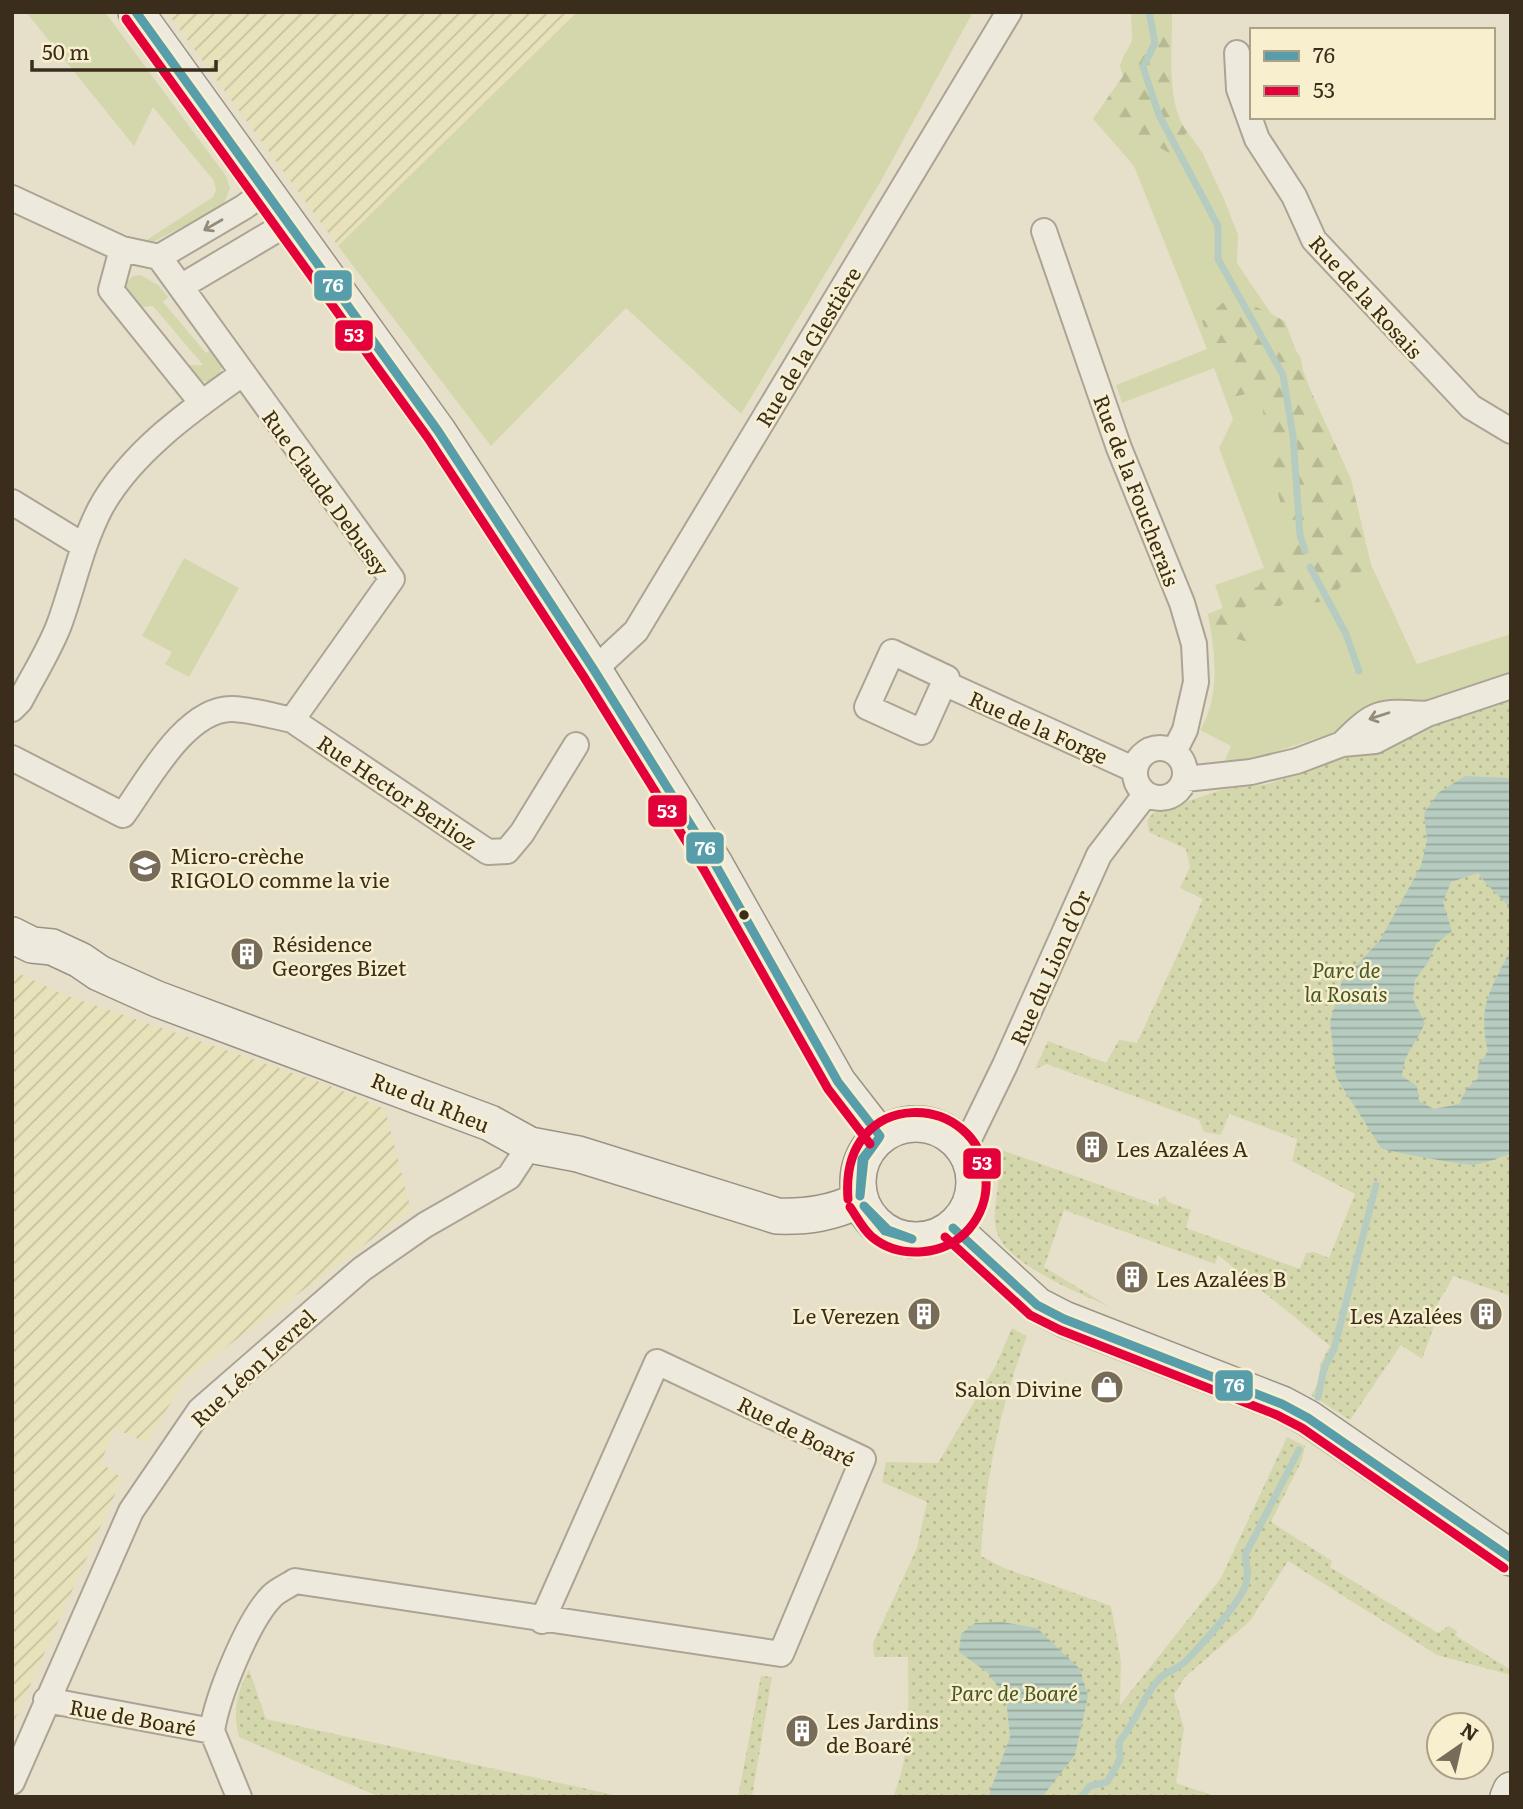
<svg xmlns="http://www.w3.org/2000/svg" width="1523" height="1809" font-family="Literata,serif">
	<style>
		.farmland { fill: url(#farmland-furrows) }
		.grass { fill: #d4d7ac }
		.forest { fill: url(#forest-firs) }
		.park { fill: url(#park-dots) }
		.water { fill: url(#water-rules) }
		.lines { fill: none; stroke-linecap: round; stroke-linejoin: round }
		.stream { stroke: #b7ccc0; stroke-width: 7 }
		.street-casing { stroke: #aba495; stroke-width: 28 }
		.secondary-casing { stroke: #9a9384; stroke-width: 38 }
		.street { stroke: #eee9dd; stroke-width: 24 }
		.secondary { stroke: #eee9dd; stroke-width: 35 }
		.bus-1-casing { stroke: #f8efcf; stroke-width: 14 }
		.bus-2-casing { stroke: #f8efcf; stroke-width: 14 }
		.bus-1 { stroke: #579eaa; stroke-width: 9 }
		.bus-2 { stroke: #e4003a; stroke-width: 9 }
		.oneway { stroke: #948b7c }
		.bus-dot { fill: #3a2d1c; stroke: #f8efcf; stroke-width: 2.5 }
		.labels { text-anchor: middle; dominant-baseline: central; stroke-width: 5; stroke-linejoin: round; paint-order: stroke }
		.street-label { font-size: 21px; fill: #3a2d1c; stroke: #f8efcf }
		.poi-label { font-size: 21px; fill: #3a2d1c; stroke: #f8efcf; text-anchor: start }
		.park-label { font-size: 21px; font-style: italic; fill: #465820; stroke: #f8efcf }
		.line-badge { stroke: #f8efcf; stroke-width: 2.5 }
		.badge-label { font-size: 19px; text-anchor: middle; font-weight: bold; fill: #fff }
	</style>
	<defs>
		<pattern id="farmland-furrows" width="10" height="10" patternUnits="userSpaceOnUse" patternTransform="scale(1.75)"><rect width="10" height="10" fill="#e7e2ba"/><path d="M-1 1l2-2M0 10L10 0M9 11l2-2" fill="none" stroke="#c7c29f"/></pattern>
		<pattern id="forest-firs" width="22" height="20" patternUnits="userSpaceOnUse" patternTransform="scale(1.75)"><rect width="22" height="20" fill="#d4d7ac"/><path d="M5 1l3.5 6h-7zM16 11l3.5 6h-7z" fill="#b7b993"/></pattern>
		<pattern id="park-dots" width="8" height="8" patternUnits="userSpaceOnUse" patternTransform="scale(1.75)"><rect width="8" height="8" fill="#d4d7ac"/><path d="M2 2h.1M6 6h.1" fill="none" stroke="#b7b993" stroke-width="1.8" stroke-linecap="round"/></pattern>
		<pattern id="water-rules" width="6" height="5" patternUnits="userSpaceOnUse" patternTransform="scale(1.75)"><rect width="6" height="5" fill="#b7ccc0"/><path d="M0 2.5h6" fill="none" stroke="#96a69b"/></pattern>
	</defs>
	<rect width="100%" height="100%" fill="#e6e0cb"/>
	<path class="farmland" d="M 167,12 L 577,12 L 338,246 Z
		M 12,970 L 62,994 L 328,1085 L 385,1109 L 411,1210 L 186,1377 L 147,1443 L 114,1428 L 101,1463 L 122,1478 L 12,1726 Z"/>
	<path class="grass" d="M 26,12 L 105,12 L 226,176 L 230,188 L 223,206 L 151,243 L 145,241 L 213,197 L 216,190 L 214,181 L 153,107 L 134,146 Z
		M 577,12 L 973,12 L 882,179 L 741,414 L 626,308 L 491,446 L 338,246 Z
		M 1131,12 L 1172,12 L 1163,67 L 1179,120 L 1202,152 L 1224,199 L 1238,235 L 1237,263 L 1301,358 L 1312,437 L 1417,664 L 1511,634 L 1511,675 L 1244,762 L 1223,765 L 1231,746 L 1200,730 C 1221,695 1215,652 1208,614 L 1223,608 L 1215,585 L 1264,568 L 1219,448 L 1233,419 L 1214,368 L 1122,403 L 1116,385 L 1207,349 L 1134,166 L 1093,119 L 1123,76 L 1120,65 L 1132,40 Z
		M 141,275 L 158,285 L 168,297 L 163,302 L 206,353 L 213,348 L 223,364 L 218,377 L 210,382 L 198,381 L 185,365 L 203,365 L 153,306 L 134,308 L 126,298 L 124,285 L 133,276 Z
		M 184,558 L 239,588 L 189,677 L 165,664 L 172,652 L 142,636 Z"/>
	<path class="forest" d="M 1152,12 L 1172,12 C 1173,49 1165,101 1187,132 L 1171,154 L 1132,132 L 1093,119 L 1123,76 L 1120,65 L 1125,53 L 1156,46 Z
		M 1226,300 L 1252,305 L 1285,321 L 1310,389 L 1351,479 L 1371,564 L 1341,586 L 1329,600 L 1313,603 L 1298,592 L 1280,606 L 1245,606 L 1242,618 L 1253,627 L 1248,642 L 1211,632 L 1208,614 L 1223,608 L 1218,594 L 1258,587 L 1290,535 C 1275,486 1263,441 1262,390 L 1233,397 L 1224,367 L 1235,356 L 1228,343 L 1210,343 L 1202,321 Z"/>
	<path class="park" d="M 1511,697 L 1511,1296 L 1453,1276 C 1447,1291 1439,1297 1434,1313 L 1438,1315 L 1422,1359 L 1401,1345 L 1350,1420 L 1311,1395 L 1326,1370 L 1319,1366 L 1330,1346 L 1218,1255 L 1215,1264 L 1064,1210 L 1044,1267 L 1110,1307 C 1079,1293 1003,1263 996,1229 C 992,1212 998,1196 998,1180 C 999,1169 995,1159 996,1148 L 1159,1206 L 1159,1199 L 1165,1196 L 1168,1202 L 1191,1210 L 1186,1228 L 1300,1269 L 1306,1253 L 1314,1252 L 1329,1258 L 1355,1194 L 1292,1161 L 1297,1139 L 1229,1114 L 1221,1135 L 1204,1132 L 1199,1120 L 1047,1064 L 1035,1069 L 1048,1041 L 1106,1063 L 1119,1040 L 1137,1043 L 1203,899 L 1180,888 L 1190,867 L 1186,849 L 1149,832 L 1147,821 L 1153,813 L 1221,790 L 1268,784 Z
		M 1012,1328 L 1027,1336 C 1001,1403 984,1483 981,1556 L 1004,1568 L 1111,1606 L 1121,1661 L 1120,1705 L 1221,1578 L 1287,1437 L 1305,1446 L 1302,1460 L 1271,1522 L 1332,1561 L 1330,1567 L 1438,1633 L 1449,1626 L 1457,1631 L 1456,1636 L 1511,1670 L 1511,1675 L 1437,1655 L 1288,1561 L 1250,1621 L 1185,1677 L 1174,1695 L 1184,1728 L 1176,1783 L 1218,1797 L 893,1797 C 912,1754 908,1703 908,1657 L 874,1657 L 873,1643 L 917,1548 L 927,1502 L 882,1482 L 886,1462 L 938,1463 L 996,1365 Z
		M 249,1669 L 266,1719 L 624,1797 L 380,1797 L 239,1737 C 232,1711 237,1693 249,1669 Z
		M 761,1676 L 772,1677 L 752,1797 L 738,1797 Z"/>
	<path class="water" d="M 1465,776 L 1511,778 L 1511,909 C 1500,895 1488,888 1478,873 L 1451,882 L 1443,902 L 1452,931 L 1436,944 L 1428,962 L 1415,980 L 1413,999 L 1425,1023 C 1415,1046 1405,1050 1402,1076 L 1417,1086 L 1419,1101 L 1434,1109 L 1459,1104 L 1466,1090 L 1478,1078 L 1478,1065 L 1488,1052 C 1477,1007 1491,988 1511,949 L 1511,1154 C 1499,1157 1485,1164 1473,1165 C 1464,1165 1385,1151 1381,1148 L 1336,1077 L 1330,1022 L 1342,981 L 1380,940 L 1421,866 L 1427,840 L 1424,813 L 1438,793 Z
		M 1002,1622 L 1037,1628 L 1080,1669 L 1088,1696 L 1075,1755 L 1042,1797 L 988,1797 L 1010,1737 L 1006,1698 L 988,1673 L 959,1652 L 961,1634 L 975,1623 Z"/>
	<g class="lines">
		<path class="stream" d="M 1149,12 L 1155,43 L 1143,67 L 1159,115 L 1218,226 L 1218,259 L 1283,375 L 1293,436 L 1300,535 L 1305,551
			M 1310,567 L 1346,634 L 1359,671
			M 1318,1397 L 1324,1368 L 1334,1349 L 1376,1185
			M 1081,1797 L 1090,1786 L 1107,1782 L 1120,1760 L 1119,1742 C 1136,1723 1142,1697 1160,1678 C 1167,1671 1180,1668 1187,1660 C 1203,1643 1236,1608 1245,1587 C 1249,1576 1247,1566 1245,1555 L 1299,1450"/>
		<defs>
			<path id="street" d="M 1237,53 L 1239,89 L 1257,139 L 1294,196 L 1314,240 L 1471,407 L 1511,431
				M 12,198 L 122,249 L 159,257 L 244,207 L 266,191
				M 1044,231 L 1119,448 L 1182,603 L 1194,644 L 1196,682 L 1185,730 L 1174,752
				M 122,249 L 111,290 L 202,403
				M 182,286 L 288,223
				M 12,502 L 84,546
				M 594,670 L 636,631 L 1009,12
				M 944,683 L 922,732 L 867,707 L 892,652 L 947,678 L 944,683 L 1133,769
				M 12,709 L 20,701 C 33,676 49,651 59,625 C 73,587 81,546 100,509 C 130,453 191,410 242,374
				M 292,720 L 488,852 L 507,851 L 522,833 L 576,745
				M 1342,744 C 1376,710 1379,711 1427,714
				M1135 773a25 25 0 1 1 50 0a25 25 0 1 1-50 0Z
				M 12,758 L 123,815 C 147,782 186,707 233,709 C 252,710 273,716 292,720 L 392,579 L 159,257
				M 1185,779 L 1251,772 L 1297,761 L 1342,744 L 1375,741 L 1427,714 L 1511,686
				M 965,1147 L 1005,1065 L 1099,855 L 1145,795
				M 46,1700 L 212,1731 C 217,1697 248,1620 272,1596 C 278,1590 288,1586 295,1581 L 781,1654 L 863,1459 L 657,1362 L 542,1621
				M 212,1731 L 239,1797
				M 12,1782 L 131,1511 L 200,1410 L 362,1269 L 425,1225 L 509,1177 L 530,1145"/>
			<path id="secondary" d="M 136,12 L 438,431 L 594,670 L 715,864 L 838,1082 L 880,1136
				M 12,935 L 32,945 L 52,947 L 80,960 L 99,973 L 157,999 L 490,1123 L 530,1145 L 578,1154 L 777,1216 C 809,1217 832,1213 860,1200
				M858 1182a58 58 0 1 1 116 0a58 58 0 1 1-116 0Z
				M 953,1228 L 1037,1305 L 1064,1319 L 1282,1404 L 1308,1418 L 1511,1558
				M 1508,1797 L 1511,1790"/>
		</defs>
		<use href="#street" class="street-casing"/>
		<use href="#secondary" class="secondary-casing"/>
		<use href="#street" class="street"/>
		<use href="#secondary" class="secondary"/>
		<defs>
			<path id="bus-1" d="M 136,12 L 438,431 L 594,670 L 715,864 L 838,1082 L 880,1136
				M 860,1196 L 862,1159 L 879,1138
				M 860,1196 L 864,1159 L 879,1138
				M 864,1206 L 888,1230 L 912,1239
				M 864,1206 L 885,1231 L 912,1239
				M 953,1228 L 1037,1305 L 1064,1319 L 1282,1404 L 1308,1418 L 1511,1558"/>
			<path id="bus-2" d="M 126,19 L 428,438 L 584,677 L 704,870 L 828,1089 L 870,1144
				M 848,1199 C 839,1084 982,1090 986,1180 C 987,1197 981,1215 969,1229 C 946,1256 900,1260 872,1237 C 862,1228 857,1217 850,1207
				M 945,1237 L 1030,1315 L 1060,1330 L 1277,1415 L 1302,1428 L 1504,1568"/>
		</defs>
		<use href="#bus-1" class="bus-1-casing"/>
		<use href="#bus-2" class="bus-2-casing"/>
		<use href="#bus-1" class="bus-1"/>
		<use href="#bus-2" class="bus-2"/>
	</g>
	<defs><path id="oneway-shaft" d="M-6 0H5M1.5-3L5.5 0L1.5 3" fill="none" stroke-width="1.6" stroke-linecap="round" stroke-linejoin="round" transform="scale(1.75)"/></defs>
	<g class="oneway">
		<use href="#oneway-shaft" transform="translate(213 225) rotate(150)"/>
		<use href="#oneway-shaft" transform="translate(1379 716) rotate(162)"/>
	</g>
	<defs>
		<symbol id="school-disc" viewBox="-11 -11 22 22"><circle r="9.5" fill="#766c59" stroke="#f8efcf"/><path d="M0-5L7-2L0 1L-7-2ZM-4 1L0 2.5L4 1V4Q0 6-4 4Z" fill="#fff"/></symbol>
		<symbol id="building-disc" viewBox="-11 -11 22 22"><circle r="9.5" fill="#766c59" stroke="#f8efcf"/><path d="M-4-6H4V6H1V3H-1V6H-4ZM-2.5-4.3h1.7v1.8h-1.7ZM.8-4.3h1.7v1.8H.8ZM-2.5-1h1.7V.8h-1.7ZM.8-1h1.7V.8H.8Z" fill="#fff"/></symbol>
		<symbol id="shop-disc" viewBox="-11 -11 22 22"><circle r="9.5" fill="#766c59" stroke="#f8efcf"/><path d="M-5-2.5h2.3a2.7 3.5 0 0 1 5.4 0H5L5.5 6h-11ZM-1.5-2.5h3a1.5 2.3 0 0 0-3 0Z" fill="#fff"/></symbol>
	</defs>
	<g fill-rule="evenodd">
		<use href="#school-disc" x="126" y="847" width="38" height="38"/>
		<use href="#building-disc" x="228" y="935" width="38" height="38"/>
		<use href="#building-disc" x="1073" y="1128" width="38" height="38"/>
		<use href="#building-disc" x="1113" y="1258" width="38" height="38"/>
		<use href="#building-disc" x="905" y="1295" width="38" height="38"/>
		<use href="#building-disc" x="1467" y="1295" width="38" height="38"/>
		<use href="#shop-disc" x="1088" y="1368" width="38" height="38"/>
		<use href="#building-disc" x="783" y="1712" width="38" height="38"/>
	</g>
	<circle class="bus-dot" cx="744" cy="915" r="6"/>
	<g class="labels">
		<g class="street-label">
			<text transform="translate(1367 296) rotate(48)">Rue de la Rosais</text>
			<text transform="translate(807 346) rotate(-59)">Rue de la Glestière</text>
			<text transform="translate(1138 490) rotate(69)">Rue de la Foucherais</text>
			<text transform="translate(327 492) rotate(54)">Rue Claude Debussy</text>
			<text transform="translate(1039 726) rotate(24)">Rue de la Forge</text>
			<text transform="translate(398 791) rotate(34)">Rue Hector Berlioz</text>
			<text transform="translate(1049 967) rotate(-66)">Rue du Lion d'Or</text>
			<text transform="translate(431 1101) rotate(22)">Rue du Rheu</text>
			<text transform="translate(252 1367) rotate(-43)">Rue Léon Levrel</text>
			<text transform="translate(797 1430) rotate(27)">Rue de Boaré</text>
			<text transform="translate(133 1716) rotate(10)">Rue de Boaré</text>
		</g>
		<g class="poi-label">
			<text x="170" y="854">Micro-crèche<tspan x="170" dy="24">RIGOLO comme la vie</tspan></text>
			<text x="272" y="942">Résidence<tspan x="272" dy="24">Georges Bizet</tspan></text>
			<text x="1116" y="1147">Les Azalées A</text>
			<text x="1156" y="1277">Les Azalées B</text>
			<text x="900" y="1314" text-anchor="end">Le Verezen</text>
			<text x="1462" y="1314" text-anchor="end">Les Azalées</text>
			<text x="1082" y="1387" text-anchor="end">Salon Divine</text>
			<text x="826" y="1719">Les Jardins<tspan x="826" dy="24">de Boaré</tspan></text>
		</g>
		<g class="park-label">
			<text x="1346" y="968">Parc de<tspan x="1346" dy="24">la Rosais</tspan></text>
			<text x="1014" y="1691">Parc de Boaré</text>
		</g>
	</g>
	<g class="line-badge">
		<rect x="313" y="269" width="40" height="33" rx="7" fill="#579eaa"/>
		<rect x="334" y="319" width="40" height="33" rx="7" fill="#e4003a"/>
		<rect x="647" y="794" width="41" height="34" rx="7" fill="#e4003a"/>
		<rect x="685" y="831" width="40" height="34" rx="7" fill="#579eaa"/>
		<rect x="962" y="1147" width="40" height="33" rx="7" fill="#e4003a"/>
		<rect x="1214" y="1369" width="40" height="33" rx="7" fill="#579eaa"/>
	</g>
	<g class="badge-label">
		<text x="333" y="292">76</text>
		<text x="354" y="342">53</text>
		<text x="667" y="818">53</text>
		<text x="705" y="855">76</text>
		<text x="982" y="1170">53</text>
		<text x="1234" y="1392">76</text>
	</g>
	<rect width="1523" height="1809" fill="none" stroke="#3a2d1c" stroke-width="28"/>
	<rect x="1250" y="28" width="245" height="91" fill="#f8efcf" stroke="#aca187" stroke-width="2"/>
	<rect x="1264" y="51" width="35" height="10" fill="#579eaa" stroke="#aca187" stroke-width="2"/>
	<text x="1313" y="63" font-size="21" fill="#3a2d1c">76</text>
	<rect x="1264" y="86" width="35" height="10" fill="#e4003a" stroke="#aca187" stroke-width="2"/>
	<text x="1313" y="98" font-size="21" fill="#3a2d1c">53</text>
	<g transform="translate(1460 1746) rotate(34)"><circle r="33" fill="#f8efcf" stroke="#aca187" stroke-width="2"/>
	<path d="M0-5L12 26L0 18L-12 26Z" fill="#766c59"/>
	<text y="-10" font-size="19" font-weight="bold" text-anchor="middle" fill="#3a2d1c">N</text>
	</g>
	<path d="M32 60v10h184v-10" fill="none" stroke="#3a2d1c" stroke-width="3.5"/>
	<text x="42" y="60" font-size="21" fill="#3a2d1c" stroke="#f8efcf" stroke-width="5" paint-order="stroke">50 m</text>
</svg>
